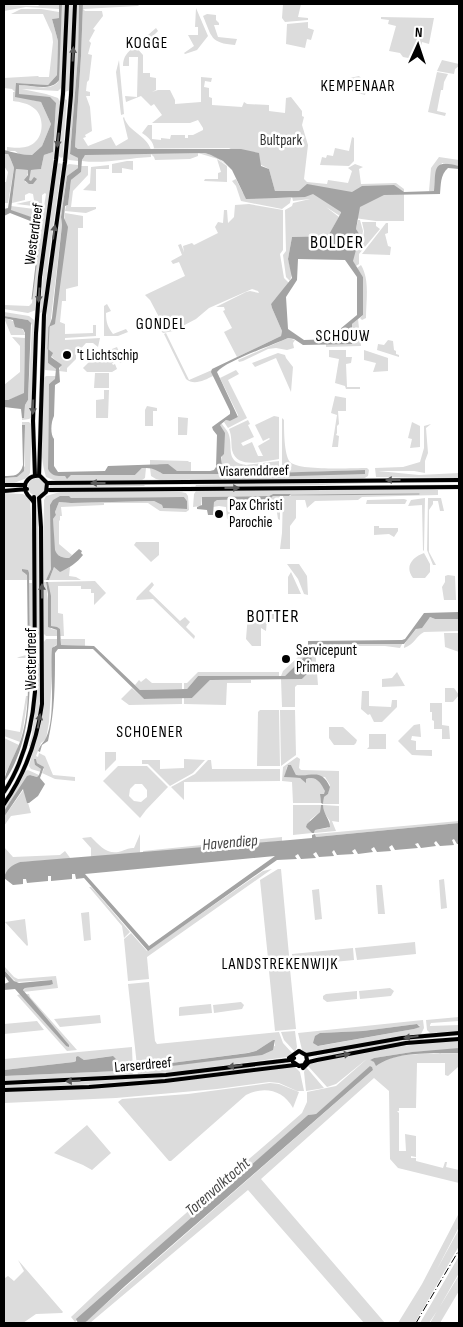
<svg xmlns="http://www.w3.org/2000/svg" width="463" height="1327" font-family="'Sofia Sans Condensed',sans-serif">
	<style>
		.green { fill: #dcdcdc; fill-rule: evenodd }
		.water { fill: #a3a3a3; fill-rule: evenodd }
		.lines { fill: none; stroke-linecap: round; stroke-linejoin: round }
		.stream { stroke: #a3a3a3; stroke-width: 1 }
		.major-casing { stroke: #dbdbdb; stroke-width: 5 }
		.major { stroke: #000; stroke-width: 4 }
		.rail { stroke: #000; stroke-width: 1; stroke-dasharray: 8 2.5 1 2.5; stroke-linecap: butt }
		.oneway { fill: #595959 }
		.poi-dot { fill: #000; stroke: #fff; stroke-width: 2 }
		.labels { text-anchor: middle; dominant-baseline: central; stroke-width: 5; stroke-linejoin: round; paint-order: stroke }
		.park-label { font-size: 15px; fill: #333; stroke: #fff }
		.street-label { font-size: 15px; fill: #000; stroke: #fff }
		.poi-label { font-size: 15px; fill: #000; stroke: #fff; text-anchor: start }
		.neighbourhood-label { font-size: 16px; letter-spacing: 1px; fill: #000; stroke: #fff }
		.water-label { font-size: 16px; font-style: italic; fill: #444; stroke: #fff }
		.quarter-label { font-size: 18px; letter-spacing: 1px; fill: #000; stroke: #fff }
	</style>
	<rect width="100%" height="100%" fill="#fff"/>
	<path class="green" d="M 41,4 L 59,4 L 59,9 L 26,7 L 4,11 L 5,5 L 38,6 Z
		M 62,4 L 65,4 L 62,87 L 58,91 L 22,89 L 46,94 L 58,98 L 60,102 L 36,310 L 28,313 L 4,309 L 4,305 L 29,306 L 32,303 L 36,258 L 46,194 L 45,193 L 42,195 L 42,207 L 16,204 L 34,200 L 33,194 L 29,193 L 25,195 L 25,200 L 12,203 L 16,169 L 29,170 L 25,182 L 33,184 L 28,179 L 31,170 L 41,169 L 44,155 L 53,152 L 56,104 L 18,94 L 19,85 C 31,85 50,92 58,82 Z
		M 68,4 L 72,4 L 73,12 L 70,90 L 65,92 Z
		M 76,4 L 79,4 L 78,56 L 70,154 L 78,158 L 78,161 L 69,160 L 67,158 Z
		M 83,4 L 139,5 L 138,6 L 83,9 L 85,11 L 102,11 L 103,16 L 93,29 L 95,30 L 89,41 L 91,43 L 88,54 L 92,55 L 89,80 L 87,82 L 86,91 L 90,92 L 90,96 L 86,96 L 90,107 L 92,131 L 85,135 L 86,137 L 83,138 L 88,146 L 111,137 L 116,146 L 128,139 L 123,118 L 124,117 C 128,132 147,135 151,150 L 154,148 C 153,141 148,137 142,133 L 148,125 L 152,125 L 152,139 L 161,140 L 161,138 L 170,139 L 171,135 L 185,135 L 185,138 L 188,138 L 188,135 L 193,135 L 203,130 L 203,128 L 198,120 L 190,123 L 152,123 L 162,115 L 154,104 L 151,106 L 141,96 L 126,102 L 125,96 L 137,97 L 138,57 L 129,57 L 129,66 L 123,66 C 123,56 128,52 135,46 L 143,55 L 143,73 L 150,73 L 150,77 L 156,78 L 156,90 L 152,92 L 158,90 L 170,90 L 175,100 L 175,104 L 201,102 L 201,77 L 212,78 L 211,82 L 205,81 L 204,87 L 209,88 L 209,97 L 212,98 L 212,105 L 242,107 L 244,102 L 247,104 L 269,105 L 269,111 L 285,113 L 286,98 L 291,97 L 302,111 L 302,116 L 304,117 L 302,125 L 308,145 L 304,179 L 307,182 L 327,184 L 328,180 L 348,183 L 352,171 L 348,168 L 355,164 L 363,167 L 359,169 L 361,184 L 396,183 L 404,189 L 404,221 L 376,221 L 340,216 L 326,207 L 339,217 L 328,236 L 292,237 L 288,259 L 292,274 L 290,281 L 286,277 L 283,255 L 286,251 L 285,210 L 292,206 L 293,203 L 310,199 L 293,201 L 291,192 L 275,191 L 269,169 L 229,148 L 78,149 L 75,147 L 81,56 Z
		M 283,4 L 303,4 L 301,4 L 298,17 L 308,18 L 308,20 L 285,22 L 282,18 Z
		M 196,8 L 208,36 L 197,50 L 185,54 L 184,53 L 194,46 L 188,35 L 198,35 L 198,27 L 195,27 Z
		M 21,9 L 41,9 L 59,12 L 59,18 L 52,19 L 58,41 L 57,75 L 48,85 L 16,83 L 16,96 L 41,102 L 51,124 L 42,146 L 32,155 L 19,154 L 15,151 L 7,151 L 7,147 C 15,148 27,149 34,143 C 44,135 44,117 35,109 C 28,103 20,102 13,101 L 13,92 L 15,92 L 12,89 L 4,88 L 4,78 L 38,76 L 39,77 L 49,77 L 53,42 L 52,34 L 43,14 L 11,14 Z
		M 207,14 L 216,15 L 216,20 L 219,23 L 219,25 L 214,25 L 218,37 L 237,39 L 235,45 C 210,43 212,37 203,16 Z
		M 381,17 L 434,18 L 429,44 L 422,42 L 419,60 L 403,57 L 400,53 L 389,51 L 396,26 L 388,24 L 389,20 L 381,19 Z
		M 308,22 L 308,28 L 314,30 L 311,40 L 307,39 L 305,48 L 286,44 L 287,24 Z
		M 156,28 L 158,31 L 149,40 L 157,48 L 155,50 L 152,48 L 145,48 L 140,42 Z
		M 119,60 L 124,114 L 121,115 L 116,72 Z
		M 442,60 L 459,64 L 459,66 L 455,69 L 454,74 L 437,71 Z
		M 437,72 L 448,74 L 444,82 L 443,90 L 441,90 L 437,111 L 446,113 L 445,116 L 428,112 Z
		M 359,76 L 367,84 L 365,95 L 352,91 L 350,78 Z
		M 64,99 L 67,100 L 63,151 L 63,157 L 61,158 L 59,156 Z
		M 352,137 L 354,138 L 354,161 L 349,166 L 320,165 L 322,157 L 326,158 L 327,155 L 333,156 L 335,148 L 349,151 Z
		M 198,153 L 198,156 L 190,159 L 155,160 L 154,157 L 151,154 L 151,157 C 127,158 105,164 82,161 L 83,156 L 88,154 L 205,153 L 217,157 L 228,166 L 218,159 Z
		M 4,154 L 8,154 C 9,155 14,167 14,168 L 8,203 L 4,203 L 4,182 L 6,182 L 8,172 L 4,166 Z
		M 439,157 L 459,160 L 459,166 L 442,163 L 435,177 L 434,191 L 429,191 L 431,168 Z
		M 217,159 L 227,166 L 227,182 L 204,181 L 205,179 L 218,179 L 218,173 L 221,172 Z
		M 127,161 L 133,161 L 133,170 L 122,168 L 122,173 L 112,173 L 112,164 Z
		M 59,163 L 62,164 L 48,263 L 44,311 L 40,313 L 44,264 L 57,165 Z
		M 69,164 L 78,165 L 78,168 L 67,176 L 61,217 L 62,225 L 50,327 L 55,323 L 65,213 L 83,216 L 83,228 L 78,228 L 78,286 L 66,289 L 66,301 L 62,301 L 60,322 L 65,324 L 65,334 L 93,333 L 93,325 L 96,325 L 96,336 L 65,338 L 65,340 L 100,338 L 98,347 L 93,343 L 86,343 L 76,354 L 76,359 L 67,368 L 67,372 L 59,371 L 61,365 L 51,356 L 48,363 L 56,369 L 56,371 L 45,370 L 43,367 C 46,299 55,233 66,166 Z
		M 109,165 L 109,169 L 96,169 L 96,191 L 83,190 L 90,183 L 91,167 Z
		M 81,166 L 88,166 L 88,175 L 73,191 L 71,207 L 96,207 L 96,209 L 86,213 L 65,211 L 66,206 L 68,205 L 71,180 L 81,172 Z
		M 236,179 L 243,193 L 273,198 L 291,198 L 290,203 L 282,209 L 241,201 L 236,186 L 232,181 Z
		M 249,204 L 283,210 L 283,250 L 280,254 L 284,278 L 289,283 L 271,304 L 272,308 L 282,331 L 281,336 L 237,357 L 224,332 L 232,328 L 223,311 L 225,310 L 224,307 L 216,307 L 246,292 L 250,291 L 259,293 L 258,291 L 252,289 L 209,308 L 196,319 L 173,331 L 163,333 L 157,326 L 160,319 L 150,300 L 145,295 L 185,276 L 179,262 L 173,264 L 171,261 L 182,255 L 178,245 L 181,244 L 184,252 L 183,246 L 192,243 L 194,245 L 218,233 L 215,227 L 218,222 L 223,223 L 224,210 L 227,210 L 228,223 L 234,217 L 235,205 Z
		M 11,206 L 42,210 L 40,218 L 37,219 L 11,211 Z
		M 358,220 L 360,220 L 363,231 L 361,241 L 363,241 L 364,231 L 362,222 L 376,222 L 376,226 L 380,229 L 359,254 L 359,264 L 356,266 L 352,261 L 360,235 L 356,229 Z
		M 386,223 L 388,223 L 388,233 L 385,234 L 388,246 L 391,247 L 390,255 L 362,254 Z
		M 361,265 C 370,280 366,300 366,318 L 362,320 L 360,318 L 363,315 L 363,277 L 357,268 Z
		M 107,304 L 111,311 L 106,313 C 106,323 108,327 113,334 L 126,329 L 128,332 L 118,336 L 104,336 L 104,306 Z
		M 4,312 L 29,316 L 34,320 L 32,417 L 29,419 L 22,420 L 22,418 L 24,418 L 25,405 L 28,400 L 32,325 L 28,320 L 4,316 Z
		M 4,318 C 12,319 24,327 25,335 L 11,335 Z
		M 358,319 L 361,346 L 326,347 L 326,344 L 352,344 L 352,324 Z
		M 166,333 L 189,380 L 212,370 L 213,376 C 205,380 194,386 186,379 L 164,334 Z
		M 12,337 L 25,338 L 24,394 L 5,401 L 4,400 L 4,385 L 20,372 L 20,346 Z
		M 288,338 L 295,340 L 293,343 L 294,348 L 287,350 L 276,348 L 268,349 L 243,361 L 239,362 L 238,360 Z
		M 388,340 L 393,341 L 394,350 L 396,351 L 396,354 L 399,355 L 399,357 L 377,350 L 378,344 L 384,345 Z
		M 117,347 L 123,361 L 120,363 L 118,357 L 115,358 L 116,361 L 112,363 L 113,365 L 115,364 L 117,369 L 112,372 L 87,372 L 83,368 L 101,350 L 102,353 Z
		M 329,350 L 346,350 L 346,357 L 352,357 L 351,363 L 346,364 L 347,387 L 360,387 L 360,389 L 346,389 L 345,386 L 335,383 L 339,359 L 329,357 Z
		M 364,350 L 388,358 L 388,371 L 373,372 L 376,363 L 364,360 Z
		M 278,353 L 285,355 L 286,358 L 293,367 L 291,392 L 276,358 L 255,367 L 252,363 Z
		M 236,370 L 239,374 L 228,380 L 247,418 L 228,428 L 224,422 L 226,420 L 230,421 L 238,417 L 238,415 L 220,378 Z
		M 95,373 L 109,373 L 109,388 L 94,388 Z
		M 46,376 L 56,376 L 56,379 L 49,384 L 48,469 L 67,477 L 71,475 L 135,475 L 142,468 L 146,468 L 145,478 L 142,480 L 56,481 L 46,477 C 37,447 42,410 43,379 Z
		M 104,390 L 109,390 L 108,418 L 96,418 L 96,400 L 104,399 Z
		M 335,396 L 346,398 L 346,411 L 338,411 L 339,424 L 337,426 L 337,433 L 336,435 L 339,436 L 338,447 L 332,447 L 337,415 L 331,413 Z
		M 147,406 L 157,408 L 157,411 L 153,411 L 153,426 L 145,426 L 145,410 Z
		M 274,416 L 279,417 L 279,459 C 264,461 237,470 232,450 C 231,443 232,436 229,429 L 248,420 L 250,424 L 248,425 L 254,437 L 241,443 L 243,446 L 252,442 L 258,456 L 263,456 L 258,446 L 270,439 L 269,438 L 263,441 L 255,425 Z
		M 178,417 L 188,418 L 187,435 L 178,435 Z
		M 282,418 L 284,420 C 284,429 284,455 290,462 C 299,471 352,468 367,468 L 369,470 L 368,476 L 363,479 L 160,480 L 156,479 L 151,476 L 150,468 L 154,468 L 161,473 L 231,474 L 237,477 L 288,476 L 365,470 L 282,473 Z
		M 22,422 L 29,422 L 32,425 L 30,473 L 27,478 L 14,483 L 4,483 L 4,478 L 17,477 L 25,466 L 25,426 L 22,425 Z
		M 412,422 L 420,426 L 420,447 L 410,448 L 412,439 L 408,438 Z
		M 220,424 L 222,424 C 224,427 228,431 229,435 C 233,448 225,462 246,465 L 279,461 L 279,473 L 239,474 L 222,465 Z
		M 431,424 L 426,428 L 428,453 L 425,461 L 425,473 L 414,471 L 378,471 L 419,475 L 459,473 L 459,478 L 376,477 L 375,468 L 403,467 L 420,462 L 424,448 L 424,426 Z
		M 150,460 L 188,461 L 189,462 L 191,462 L 191,471 L 177,471 L 157,464 L 150,465 Z
		M28 487a9 9 0 1 1 18 0a9 9 0 1 1-18 0Z
		M 258,483 L 367,483 L 322,485 L 195,487 L 196,485 Z
		M 50,485 L 144,485 L 145,486 L 50,488 Z
		M 432,489 L 438,490 L 438,495 L 362,497 L 358,500 L 315,501 L 307,508 L 305,500 L 296,500 L 296,518 L 290,526 L 290,549 L 280,549 L 282,533 L 283,496 L 358,494 L 273,494 L 269,496 L 202,497 L 201,506 L 193,507 L 194,494 L 196,491 Z
		M 60,492 L 181,492 L 186,493 L 188,496 L 189,510 L 186,512 L 160,511 L 148,503 L 104,503 L 104,505 L 61,507 L 62,516 L 60,516 L 60,520 L 59,521 L 59,544 L 72,555 L 69,558 C 62,558 57,556 54,550 L 53,519 L 56,515 L 55,512 L 59,502 L 71,503 L 154,501 L 162,505 L 163,508 L 187,509 L 187,501 L 184,497 L 71,498 L 68,496 L 53,500 L 51,569 L 46,580 L 43,580 L 44,500 L 46,496 Z
		M 4,493 L 23,494 L 30,499 L 32,534 L 33,580 L 29,580 L 29,573 L 24,573 L 27,574 L 27,580 L 4,580 Z
		M 273,496 L 280,496 L 280,520 L 278,519 L 276,506 L 270,502 L 232,502 L 230,505 L 230,518 L 227,519 L 226,507 L 219,506 L 213,507 L 214,501 L 217,500 L 270,499 Z
		M 425,498 L 424,550 L 423,551 L 422,505 L 408,506 L 411,500 Z
		M 428,498 L 441,498 L 444,511 L 440,511 L 438,501 L 433,501 L 433,504 L 429,510 L 429,552 L 436,565 L 433,565 L 427,550 Z
		M 37,499 L 38,499 L 39,635 L 37,634 C 37,589 33,544 37,499 Z
		M 404,499 L 407,500 L 405,504 L 366,504 L 367,500 Z
		M 374,526 L 379,526 L 379,528 L 398,528 L 398,531 L 394,537 L 389,534 L 374,535 Z
		M 136,542 L 159,542 L 159,555 L 151,562 L 134,545 Z
		M 424,553 L 430,564 L 430,572 L 425,578 L 413,578 C 404,566 413,557 424,553 Z
		M 287,564 L 299,564 L 307,576 L 308,595 L 304,594 L 298,579 Z
		M 54,567 L 62,571 L 70,567 L 69,576 L 76,577 L 81,580 L 49,580 Z
		M 291,572 L 301,594 L 288,594 L 288,577 Z
		M 448,575 L 455,576 L 456,600 L 444,600 L 442,587 L 445,582 L 445,576 Z
		M 95,581 L 106,593 L 94,605 L 94,593 L 91,593 L 91,589 L 81,589 L 81,586 L 58,586 L 58,613 L 63,614 L 64,636 L 60,636 L 60,629 L 51,626 L 48,582 Z
		M 43,582 L 46,582 L 51,629 L 57,630 L 57,636 L 46,636 L 44,634 Z
		M 152,582 L 154,585 L 149,591 L 180,621 L 185,617 L 190,622 L 186,627 L 195,636 L 194,639 L 153,599 L 136,600 L 137,597 Z
		M 29,583 L 33,583 L 33,655 L 29,658 L 17,658 L 19,657 L 30,654 Z
		M 248,614 L 279,614 L 279,619 L 267,619 L 266,631 L 261,628 L 261,646 L 252,646 L 246,639 Z
		M 430,617 L 435,619 L 459,619 L 459,631 L 424,632 C 416,636 414,645 404,648 C 404,639 422,624 430,617 Z
		M 444,633 L 459,633 L 459,652 L 445,647 Z
		M 46,639 L 57,639 L 57,645 L 54,646 L 49,722 L 46,739 L 41,743 L 36,756 L 38,757 L 39,753 L 45,756 L 53,775 L 75,777 L 75,781 L 55,779 L 42,773 L 44,769 L 42,766 L 37,763 L 36,759 L 35,765 L 41,769 L 41,772 L 31,769 L 29,766 L 43,713 L 44,694 L 44,642 Z
		M 61,639 L 85,639 L 85,646 L 61,645 Z
		M 313,644 L 402,644 L 400,648 L 385,646 L 311,646 Z
		M 308,648 L 308,653 L 285,676 L 281,676 L 283,671 Z
		M 311,648 L 315,648 L 318,685 L 297,685 L 295,687 L 295,707 L 282,707 L 281,679 L 302,679 L 312,670 Z
		M 37,662 L 40,665 L 41,699 L 39,715 L 31,747 L 29,746 L 32,734 L 36,702 Z
		M 198,672 L 279,672 L 279,676 L 198,676 L 187,689 L 184,689 L 184,683 L 187,683 Z
		M 397,672 L 405,686 L 382,687 L 382,679 L 392,678 Z
		M 146,678 L 152,683 L 182,683 L 182,689 L 140,690 L 135,685 L 139,680 L 141,682 Z
		M 210,680 L 251,680 L 251,683 L 227,683 L 226,705 L 184,704 L 184,698 L 192,698 Z
		M 132,688 L 144,699 L 182,698 L 182,704 L 129,705 L 121,699 Z
		M 445,688 L 454,688 L 459,695 L 453,702 L 445,702 Z
		M 362,691 L 369,691 L 369,706 L 391,707 L 392,700 L 397,700 L 397,707 L 382,722 L 374,722 L 370,714 L 368,715 L 361,709 Z
		M 26,696 L 28,696 L 23,729 L 20,742 L 4,736 L 4,729 L 20,732 Z
		M 430,703 L 442,703 L 442,725 L 449,726 L 450,739 L 442,739 L 442,729 L 434,729 L 434,721 L 432,720 L 432,712 L 430,712 Z
		M 260,710 L 279,710 L 280,766 L 257,766 L 258,712 Z
		M 280,710 L 295,710 L 296,755 L 281,766 Z
		M 420,724 L 421,737 L 412,736 L 411,740 L 416,741 L 416,750 L 432,750 L 432,756 L 412,755 L 398,741 L 414,725 Z
		M 329,727 L 343,727 L 357,740 L 356,743 L 354,745 L 334,745 L 329,738 Z
		M 369,734 L 386,734 L 386,749 L 367,749 L 369,747 Z
		M 4,738 L 19,745 L 4,777 Z
		M 105,752 L 116,752 L 116,760 L 105,771 Z
		M 297,757 L 300,759 L 299,768 L 301,770 L 339,771 L 339,804 L 323,804 L 324,797 L 328,794 L 330,785 L 325,777 L 296,775 L 291,765 L 287,766 L 285,777 L 300,778 L 306,782 L 306,779 L 315,777 L 328,786 L 325,794 L 320,794 L 321,803 L 293,803 L 292,782 L 282,781 L 283,767 Z
		M 184,759 L 205,760 L 193,773 L 170,786 L 148,764 L 142,764 L 142,760 L 160,760 L 160,769 L 184,768 Z
		M 208,760 L 211,760 L 212,769 L 280,769 L 280,781 L 184,782 L 184,800 L 171,787 L 195,774 Z
		M 118,766 L 147,766 L 168,787 L 146,810 L 140,818 L 103,781 ZM 135,784 L 142,784 L 147,790 L 147,797 L 141,802 L 134,801 L 129,796 L 130,789 Z
		M 28,770 L 39,775 L 37,777 L 30,775 L 4,811 C 4,802 20,782 25,771 Z
		M 24,789 L 31,813 L 11,816 L 4,826 L 4,817 Z
		M 293,805 L 321,805 L 320,812 L 310,820 L 308,829 L 312,833 L 293,835 Z
		M 323,805 L 339,806 L 339,822 L 332,821 L 336,831 L 314,833 L 315,830 L 328,828 L 330,821 L 323,811 Z
		M 459,821 L 459,823 L 316,837 L 315,834 Z
		M 140,834 L 140,853 L 91,857 L 91,848 L 82,838 L 91,837 C 100,846 108,856 122,851 C 127,849 129,848 134,848 Z
		M 282,837 L 282,841 L 143,853 L 143,851 Z
		M 4,847 L 13,857 L 60,855 L 65,851 L 71,859 L 20,862 L 4,875 Z
		M 272,869 L 147,957 L 149,979 L 128,981 L 124,939 L 131,933 L 147,951 L 263,871 Z
		M 278,869 L 281,869 L 290,966 L 269,968 L 260,880 Z
		M 444,879 L 447,908 L 441,909 L 439,880 Z
		M 376,885 L 382,885 L 385,914 L 378,914 Z
		M 89,887 L 91,887 L 96,892 L 130,932 L 124,938 L 122,926 Z
		M 319,889 L 322,919 L 315,920 L 312,890 Z
		M 89,912 L 91,940 L 84,941 L 81,913 Z
		M 25,919 L 28,945 L 27,946 L 5,922 Z
		M 415,942 L 416,954 L 357,960 L 355,948 Z
		M 353,948 L 354,960 L 293,966 L 292,954 Z
		M 4,966 L 14,977 L 18,979 L 56,976 L 58,988 L 23,992 L 25,988 L 53,984 L 51,980 L 16,982 L 4,970 Z
		M 290,969 L 296,1029 L 275,1031 L 269,971 Z
		M 149,982 L 155,1041 L 157,1044 L 279,1032 L 283,1043 L 293,1054 L 287,1057 L 183,1071 L 138,1075 L 128,984 ZM 273,1040 L 275,1040 L 275,1046 L 227,1059 L 155,1067 L 156,1065 L 247,1053 L 256,1051 Z
		M 390,988 L 394,991 L 391,996 L 360,999 L 359,991 Z
		M 357,991 L 357,999 L 327,1002 L 323,999 L 323,996 L 326,994 Z
		M 21,994 L 66,1046 L 69,1046 L 25,994 L 29,994 L 30,997 L 77,1050 L 67,1051 L 17,995 Z
		M 241,1002 L 244,1005 L 242,1009 L 214,1013 L 213,1005 Z
		M 211,1004 L 212,1013 L 179,1016 L 179,1008 L 180,1007 Z
		M 100,1015 L 101,1023 L 60,1027 L 54,1019 Z
		M 459,1017 L 459,1021 L 431,1023 L 430,1025 L 430,1026 L 459,1025 L 459,1031 L 430,1033 L 427,1030 L 426,1020 Z
		M 423,1020 L 424,1028 L 421,1034 L 308,1054 L 302,1050 L 298,1033 ZM 417,1024 L 420,1026 L 414,1029 L 319,1046 L 320,1033 L 363,1031 Z
		M 37,1021 L 44,1030 L 4,1034 L 4,1024 Z
		M 295,1031 L 297,1047 L 295,1052 L 284,1040 L 281,1032 Z
		M 423,1038 L 422,1040 L 321,1057 L 308,1058 L 383,1043 Z
		M 459,1040 L 459,1048 L 454,1050 L 412,1052 L 374,1058 L 370,1060 L 375,1062 L 376,1065 C 395,1051 436,1054 459,1053 L 458,1067 L 448,1076 L 445,1075 L 445,1063 L 417,1063 L 416,1108 L 399,1108 L 399,1111 L 397,1111 L 399,1113 L 399,1151 L 406,1151 L 405,1134 L 416,1136 L 416,1157 L 411,1156 L 411,1158 L 416,1158 L 416,1161 L 443,1168 L 445,1162 L 447,1162 L 446,1167 L 459,1170 L 459,1183 L 398,1168 L 390,1159 L 389,1091 L 374,1078 L 261,1179 L 385,1323 L 364,1323 L 248,1190 L 90,1323 L 84,1323 L 373,1070 L 371,1066 L 316,1114 L 308,1115 L 75,1322 L 71,1317 C 145,1246 225,1181 302,1113 L 307,1102 L 307,1092 L 336,1086 L 368,1058 L 336,1084 L 327,1087 L 308,1066 L 311,1063 L 403,1046 Z
		M 132,1047 L 133,1075 L 4,1082 L 4,1076 L 119,1071 L 117,1060 L 112,1056 L 84,1060 L 78,1056 L 76,1061 L 74,1062 L 4,1070 L 4,1059 Z
		M 291,1061 C 274,1069 241,1070 221,1073 C 148,1081 76,1086 4,1088 L 4,1085 C 100,1083 196,1072 291,1061 Z
		M 295,1067 L 300,1072 L 304,1091 L 297,1091 L 279,1083 L 269,1082 L 217,1089 L 116,1098 L 4,1103 L 4,1091 L 172,1082 Z
		M 306,1067 L 324,1088 L 306,1091 L 304,1072 Z
		M 270,1083 L 279,1084 L 299,1092 L 293,1108 C 283,1090 264,1086 246,1095 L 171,1161 L 169,1161 L 118,1102 L 122,1099 L 188,1094 Z
		M 87,1125 L 111,1153 L 92,1170 L 83,1165 L 54,1153 Z
		M 459,1213 L 459,1227 L 436,1271 L 459,1229 L 459,1246 L 415,1323 L 398,1323 L 422,1284 Z
		M 459,1256 L 459,1273 L 439,1308 L 459,1275 L 459,1291 L 440,1323 L 430,1323 L 437,1311 L 429,1323 L 420,1323 Z
		M 18,1260 L 63,1312 L 62,1313 L 36,1314 L 23,1323 L 4,1323 L 4,1277 L 5,1278 L 8,1276 L 14,1281 L 24,1271 Z"/>
	<path class="water" d="M 59,4 L 62,4 L 59,80 C 51,92 32,85 19,85 L 19,94 L 50,97 L 56,103 L 53,152 L 44,155 L 41,169 L 31,170 L 29,180 L 31,181 L 34,177 L 37,179 L 33,184 L 29,184 L 24,180 L 28,175 L 28,170 L 16,169 L 11,210 L 37,219 L 40,218 L 42,210 L 43,210 L 40,233 L 38,224 L 10,213 L 4,216 L 4,209 L 8,208 L 14,168 C 14,167 9,155 8,154 L 4,154 L 4,150 C 13,152 21,155 32,155 L 42,146 L 51,124 L 41,102 L 15,97 L 16,83 L 48,85 L 57,75 L 58,41 L 52,19 L 59,18 Z
		M 79,4 L 83,4 L 81,56 L 75,147 L 78,149 L 241,149 L 259,153 L 261,166 L 269,169 L 275,191 L 299,191 L 307,184 L 352,192 L 362,186 L 394,185 L 404,192 L 434,191 C 436,169 432,159 459,166 L 459,169 L 448,168 C 440,175 441,185 440,194 L 384,195 L 360,207 L 356,229 L 360,235 L 353,261 L 363,277 L 363,315 L 352,324 L 352,344 L 303,345 L 294,339 L 288,338 C 273,345 226,361 217,372 L 238,417 L 230,421 L 226,420 L 220,425 L 225,433 L 224,454 L 221,457 L 222,465 L 239,474 L 365,470 L 365,474 L 259,477 L 237,477 L 231,474 L 163,474 C 154,469 154,468 142,468 L 135,475 L 71,475 L 67,479 L 65,476 C 58,476 52,477 48,469 L 49,384 L 55,379 L 56,369 L 48,363 L 48,349 L 53,353 L 51,357 L 62,365 L 59,368 L 60,382 L 55,385 L 54,416 C 51,422 50,434 54,439 L 54,466 L 58,472 L 105,471 L 108,466 L 168,464 L 177,471 L 210,471 L 214,470 L 216,467 L 217,435 L 213,430 L 212,427 L 230,414 L 230,411 L 211,372 L 212,369 L 281,336 L 282,331 L 272,308 L 271,304 L 292,278 L 288,259 L 292,237 L 328,236 L 341,213 L 341,212 L 313,194 L 305,197 L 246,199 L 232,170 L 223,161 L 211,155 L 205,153 L 85,155 L 82,160 L 81,172 L 71,180 L 68,205 L 65,206 L 64,218 L 68,227 L 55,324 L 49,327 L 52,318 L 62,225 L 61,217 L 67,176 L 78,168 L 78,158 L 70,154 L 78,56 ZM 298,259 L 345,260 L 357,277 L 357,315 L 334,334 L 334,339 L 304,340 L 288,329 L 286,297 L 297,280 Z
		M 4,316 L 28,320 L 31,323 L 28,400 L 25,405 L 24,418 L 22,418 L 21,409 L 4,407 L 4,400 L 8,400 L 24,393 L 25,333 L 23,329 L 15,327 L 13,320 L 4,318 Z
		M 22,425 L 25,425 L 24,471 L 17,477 L 4,478 L 4,476 C 14,476 20,476 23,465 Z
		M 273,494 L 291,494 L 289,496 L 273,496 L 270,499 L 217,500 L 214,502 L 213,515 L 208,515 L 207,510 L 197,509 L 197,507 L 202,505 L 202,497 L 269,496 Z
		M 60,496 L 69,496 L 71,498 L 184,497 L 187,501 L 187,509 L 163,508 L 162,505 L 154,501 L 71,503 L 59,502 L 55,512 L 56,515 L 53,519 L 55,550 C 57,556 62,558 69,558 L 79,549 L 82,551 L 81,553 L 83,555 C 77,563 69,568 60,572 L 54,567 L 49,580 L 46,580 L 51,569 L 50,505 L 53,500 Z
		M 22,569 L 28,570 L 29,573 L 30,654 L 28,656 L 27,575 L 22,571 Z
		M 46,582 L 48,582 L 51,596 L 51,626 L 57,627 L 60,629 L 61,645 L 94,646 L 140,690 L 187,689 L 198,676 L 285,676 L 308,653 L 308,641 L 402,640 L 405,639 L 424,613 L 459,612 L 459,619 L 435,619 L 430,617 L 422,628 L 416,629 L 404,644 L 313,644 L 311,645 L 312,669 L 302,679 L 210,680 L 192,698 L 144,699 L 93,649 L 58,649 L 55,653 C 55,683 55,711 48,741 L 42,745 L 40,752 L 38,751 C 40,745 44,742 46,738 C 56,716 50,673 52,648 L 57,645 L 57,630 L 48,627 L 48,594 Z
		M 28,664 L 30,665 C 30,706 28,748 4,782 C 4,774 18,749 21,739 C 29,715 28,688 28,664 Z
		M 34,759 L 36,759 L 37,763 L 44,767 L 40,778 L 45,784 L 38,796 L 29,803 L 27,803 L 23,789 L 4,817 L 4,811 L 27,776 L 30,775 L 37,777 L 39,775 L 41,769 L 35,765 Z
		M 288,765 L 291,765 L 296,775 C 313,777 321,768 330,787 L 328,794 L 324,797 L 323,804 L 321,803 L 320,794 L 324,794 L 325,791 C 321,783 316,775 306,779 L 306,783 L 300,778 L 284,777 Z
		M 321,805 L 323,805 C 323,814 330,819 330,827 L 315,830 L 314,833 L 312,833 L 306,827 L 307,824 L 320,812 Z
		M 459,823 L 459,844 L 457,844 L 454,839 L 452,840 L 454,845 L 440,846 L 436,841 L 434,843 L 436,846 L 421,848 L 418,843 L 415,844 L 418,848 L 395,850 L 392,845 L 389,847 L 391,851 L 377,852 L 374,847 L 371,849 L 373,852 L 358,854 L 355,849 L 352,851 L 354,854 L 337,855 L 334,850 L 332,852 L 334,856 L 319,857 L 316,852 L 313,854 L 316,858 L 301,859 L 298,854 L 295,856 L 297,859 L 277,860 L 148,951 L 84,878 L 76,879 L 75,874 L 72,874 L 72,879 L 51,881 L 51,876 L 48,876 L 48,881 L 27,883 L 26,879 L 23,879 L 23,884 L 13,885 L 4,878 C 6,869 12,865 20,862 L 290,840 L 312,838 L 312,835 L 315,834 L 316,837 ZM 275,856 L 149,946 L 85,874 Z
		M 4,970 L 14,981 L 19,983 L 52,980 L 53,984 L 50,985 L 25,988 L 23,990 L 69,1045 L 69,1047 L 66,1046 L 15,989 L 4,990 L 4,984 L 9,982 L 4,975 Z
		M 417,1024 L 420,1027 L 414,1029 L 329,1044 L 318,1046 L 313,1043 L 315,1036 L 320,1033 L 363,1031 Z
		M 273,1040 L 275,1040 L 273,1050 L 262,1055 L 155,1068 L 156,1065 L 248,1053 L 256,1051 Z
		M 459,1048 L 459,1053 C 436,1053 395,1051 376,1066 L 374,1062 L 370,1060 L 374,1058 L 412,1052 Z
		M 78,1056 L 84,1060 L 113,1056 L 117,1060 L 121,1070 L 119,1071 L 4,1076 L 4,1070 L 74,1062 L 76,1061 L 76,1057 Z
		M 370,1066 L 372,1067 L 373,1070 L 125,1286 L 87,1321 L 84,1323 L 78,1323 L 76,1319 L 308,1115 L 316,1114 Z"/>
	<g class="lines">
		<path class="stream" d="M 32,299 L 40,233
			M 48,349 L 49,327
			M 291,495 L 419,494"/>
		<defs>
			<path id="major" d="M 35,476 L 33,421 L 36,333 L 40,277 L 56,160 L 63,94 L 67,4
				M 39,476 L 44,315 L 65,162 L 71,95 L 75,4
				M 47,483 L 459,480
				M 4,485 L 25,485
				M 49,490 L 459,487
				M 4,491 L 27,489
				M 34,503 C 32,498 28,497 26,492 C 22,481 31,475 40,476 L 47,483 L 46,492 L 39,498
				M 4,792 C 24,762 32,728 35,692 L 34,497
				M 4,804 C 25,774 37,741 42,704 L 41,527 L 39,498
				M 306,1055 L 402,1038 L 459,1033
				M 289,1058 L 299,1051 L 306,1055 L 307,1060 L 304,1065 L 299,1066 L 293,1062
				M 303,1068 L 309,1062 L 317,1060 L 406,1043 L 459,1039
				M 4,1083 L 166,1075 L 290,1060 L 294,1058
				M 4,1090 L 89,1087 L 165,1081 L 295,1065"/>
		</defs>
		<use href="#major" class="major-casing"/>
		<use href="#major" class="major"/>
		<path class="rail" d="M 416,1323 L 459,1250"/>
	</g>
	<defs><path id="oneway-solid" d="M-6-.8H1V-3.2L6.5 0L1 3.2V.8H-6Z" transform="scale(1.25)"/></defs>
	<g class="oneway">
		<use href="#oneway-solid" transform="translate(73 54) rotate(-87)"/>
		<use href="#oneway-solid" transform="translate(58 140) rotate(96)"/>
		<use href="#oneway-solid" transform="translate(54 232) rotate(-82)"/>
		<use href="#oneway-solid" transform="translate(39 295) rotate(94)"/>
		<use href="#oneway-solid" transform="translate(33 407) rotate(92)"/>
		<use href="#oneway-solid" transform="translate(393 480) rotate(180)"/>
		<use href="#oneway-solid" transform="translate(98 483) rotate(180)"/>
		<use href="#oneway-solid" transform="translate(232 488)"/>
		<use href="#oneway-solid" transform="translate(42 591) rotate(-90)"/>
		<use href="#oneway-solid" transform="translate(39 721) rotate(-80)"/>
		<use href="#oneway-solid" transform="translate(411 1037) rotate(173)"/>
		<use href="#oneway-solid" transform="translate(343 1055) rotate(-10)"/>
		<use href="#oneway-solid" transform="translate(235 1066) rotate(173)"/>
		<use href="#oneway-solid" transform="translate(73 1081) rotate(177)"/>
	</g>
	<g class="poi-dot">
		<circle cx="67" cy="355" r="5"/>
		<circle cx="219" cy="514" r="5"/>
		<circle cx="286" cy="659" r="5"/>
	</g>
	<g class="labels">
		<g class="park-label">
			<text x="281" y="140">Bultpark</text>
		</g>
		<g class="street-label">
			<text transform="translate(34 234) rotate(-82)">Westerdreef</text>
			<text transform="translate(254 471) rotate(-1)">Visarenddreef</text>
			<text transform="translate(31 659) rotate(-90)">Westerdreef</text>
			<text transform="translate(143 1065) rotate(-5)">Larserdreef</text>
		</g>
		<g class="poi-label">
			<text x="77" y="355">'t Lichtschip</text>
			<text x="229" y="505">Pax Christi<tspan x="229" dy="17">Parochie</tspan></text>
			<text x="296" y="650">Servicepunt<tspan x="296" dy="17">Primera</tspan></text>
		</g>
		<g class="neighbourhood-label">
			<text x="147" y="43">KOGGE</text>
			<text x="358" y="86">KEMPENAAR</text>
			<text x="161" y="324">GONDEL</text>
			<text x="343" y="336">SCHOUW</text>
			<text x="150" y="732">SCHOENER</text>
			<text x="280" y="964">LANDSTREKENWIJK</text>
		</g>
		<g class="water-label">
			<text transform="translate(230 843) rotate(-5)">Havendiep</text>
			<text transform="translate(218 1187) rotate(-41)">Torenvalktocht</text>
		</g>
		<g class="quarter-label">
			<text x="337" y="242">BOLDER</text>
			<text x="273" y="616">BOTTER</text>
		</g>
	</g>
	<rect width="463" height="1327" fill="none" stroke="#000000" stroke-width="10"/>
	<g transform="translate(418 45) rotate(3)" stroke="#ffffff" stroke-width="4" paint-order="stroke">
	<path d="M0-4L9 19L0 12L-9 19Z" fill="#000000"/>
	<text y="-8" font-size="14" font-weight="bold" text-anchor="middle" fill="#000000">N</text>
	</g>
</svg>
